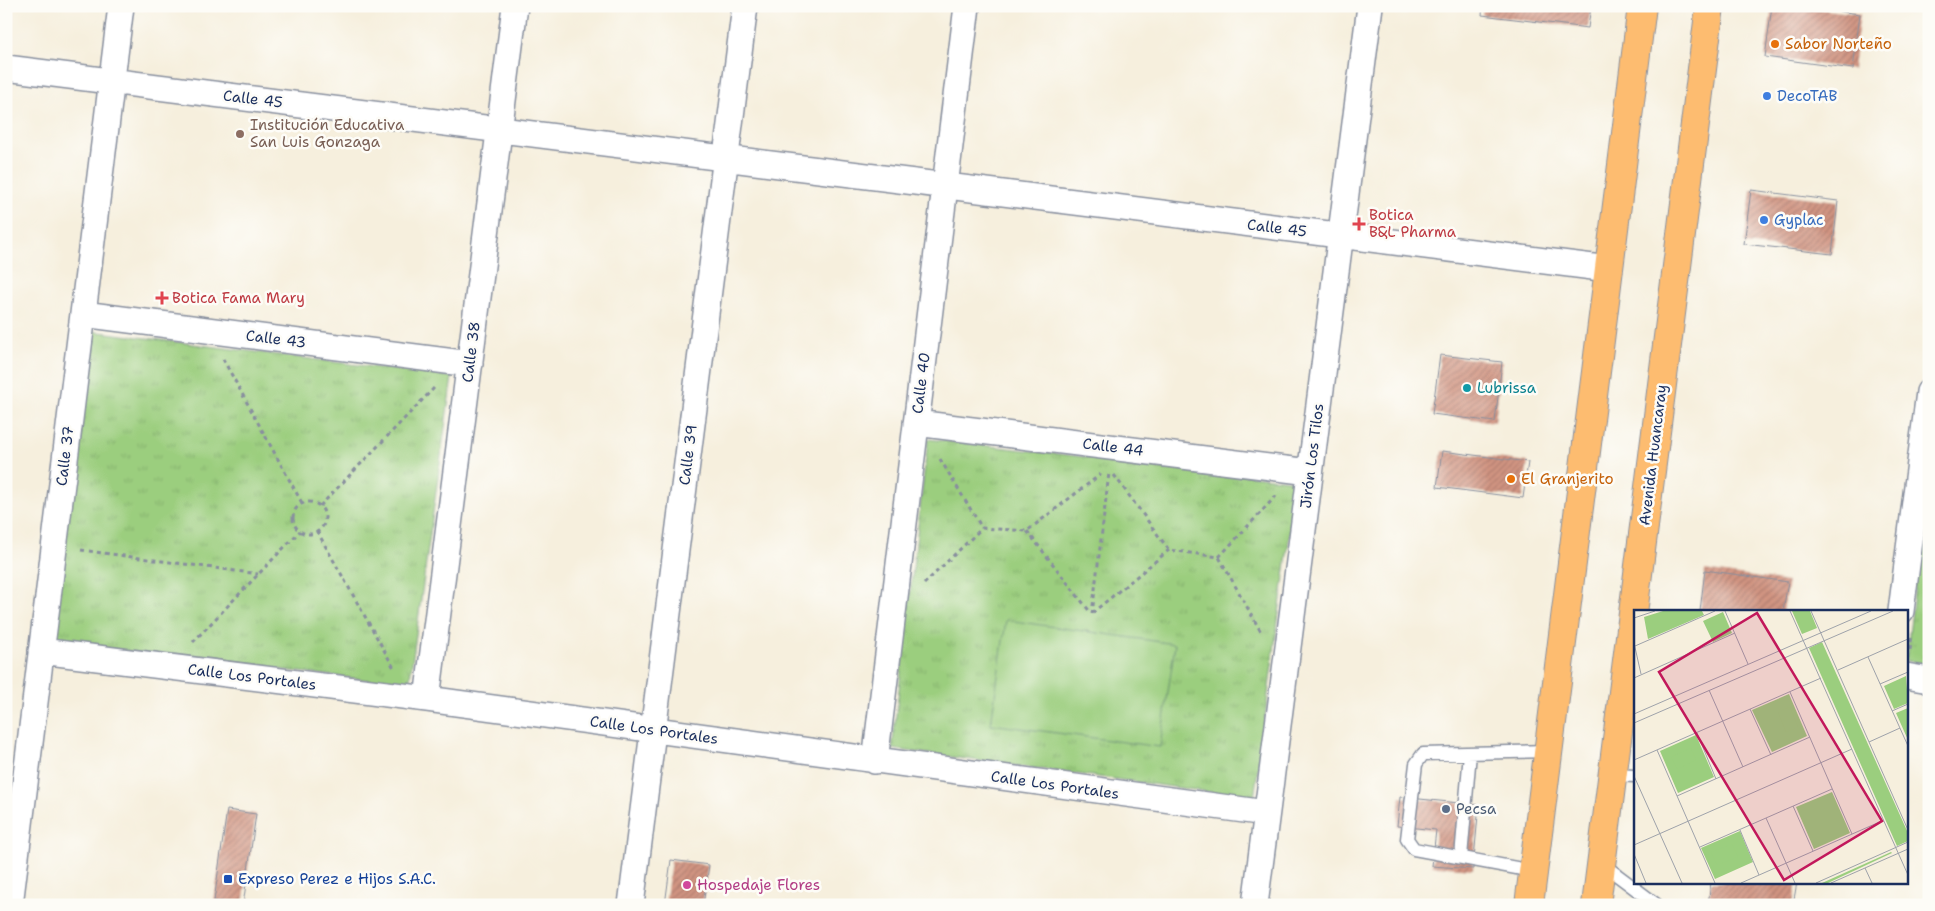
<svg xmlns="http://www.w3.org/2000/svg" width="1935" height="911" font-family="'Shantell Sans',sans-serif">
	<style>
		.park { fill: url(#park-tufts); stroke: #5b7e6e }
		.pitch { fill: #9bce7e; stroke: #5b7e6e }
		.building { fill: url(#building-hatch) }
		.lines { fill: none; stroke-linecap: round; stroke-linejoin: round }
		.lane-casing { stroke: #888f9e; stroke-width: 15 }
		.street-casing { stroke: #888f9e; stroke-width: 28 }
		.primary-casing { stroke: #888f9e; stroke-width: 30 }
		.path { stroke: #888f9e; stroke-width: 3; stroke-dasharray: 4 4; stroke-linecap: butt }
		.lane { stroke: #fff; stroke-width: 12 }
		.street { stroke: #fff; stroke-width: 25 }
		.primary { stroke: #fdbc70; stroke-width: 28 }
		.food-dot { fill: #e8710a; stroke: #fdfcf7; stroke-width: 2 }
		.shop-dot { fill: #3f7fe0; stroke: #fdfcf7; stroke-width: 2 }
		.education-dot { fill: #8d6e63; stroke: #fdfcf7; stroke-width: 2 }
		.health-dot { fill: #e0444e; stroke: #fdfcf7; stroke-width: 2 }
		.culture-dot { fill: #0f9aa8; stroke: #fdfcf7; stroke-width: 2 }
		.service-dot { fill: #5c6f8a; stroke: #fdfcf7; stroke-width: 2 }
		.transit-dot { fill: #1a4fb4; stroke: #fdfcf7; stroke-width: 2 }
		.hotel-dot { fill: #d1479c; stroke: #fdfcf7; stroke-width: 2 }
		.labels { text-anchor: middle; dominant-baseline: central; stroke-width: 5; stroke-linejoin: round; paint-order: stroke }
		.food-label { font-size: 15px; fill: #c56008; stroke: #fdfcf7; text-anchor: start }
		.shop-label { font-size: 15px; fill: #366cbe; stroke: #fdfcf7; text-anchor: start }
		.street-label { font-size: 15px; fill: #1b2f5e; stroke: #fdfcf7 }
		.education-label { font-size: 15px; fill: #785e54; stroke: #fdfcf7; text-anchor: start }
		.health-label { font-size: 15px; fill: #be3a42; stroke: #fdfcf7; text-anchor: start }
		.culture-label { font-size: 15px; fill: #0d838f; stroke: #fdfcf7; text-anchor: start }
		.service-label { font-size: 15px; fill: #4e5e75; stroke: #fdfcf7; text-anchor: start }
		.transit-label { font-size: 15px; fill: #164399; stroke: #fdfcf7; text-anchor: start }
		.hotel-label { font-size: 15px; fill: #b23c85; stroke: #fdfcf7; text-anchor: start }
		.inset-road { fill: none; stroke: #9ea2aa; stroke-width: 1 }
		.view { fill: #c2185b; fill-opacity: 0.15; stroke: #c2185b; stroke-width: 2.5 }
		.inset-edge { fill: none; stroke: #1b2f5e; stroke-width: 2.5 }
	</style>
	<defs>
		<pattern id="park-tufts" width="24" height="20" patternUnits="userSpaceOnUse" patternTransform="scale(1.25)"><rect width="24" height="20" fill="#9bce7e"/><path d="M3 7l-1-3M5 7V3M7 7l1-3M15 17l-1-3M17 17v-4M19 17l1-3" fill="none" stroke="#85b16f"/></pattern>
		<pattern id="building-hatch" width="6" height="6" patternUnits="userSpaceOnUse" patternTransform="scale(1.25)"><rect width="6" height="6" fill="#d19481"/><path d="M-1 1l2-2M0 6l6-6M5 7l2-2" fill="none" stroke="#a9796d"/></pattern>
	</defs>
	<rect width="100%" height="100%" fill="#fdfcf7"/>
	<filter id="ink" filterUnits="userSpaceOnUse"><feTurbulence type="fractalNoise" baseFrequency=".02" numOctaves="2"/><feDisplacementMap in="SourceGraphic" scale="10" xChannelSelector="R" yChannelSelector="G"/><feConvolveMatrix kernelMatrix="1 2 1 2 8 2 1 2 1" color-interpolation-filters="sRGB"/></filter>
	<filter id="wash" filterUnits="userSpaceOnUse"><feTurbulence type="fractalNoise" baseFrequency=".0096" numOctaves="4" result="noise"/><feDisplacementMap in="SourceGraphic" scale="20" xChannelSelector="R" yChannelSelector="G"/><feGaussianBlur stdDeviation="1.12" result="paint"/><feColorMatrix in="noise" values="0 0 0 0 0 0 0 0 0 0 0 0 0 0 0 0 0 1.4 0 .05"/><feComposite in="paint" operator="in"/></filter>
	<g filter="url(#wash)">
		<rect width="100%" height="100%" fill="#f6efdd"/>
		<path class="park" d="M 91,331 L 452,377 L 409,685 L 50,642 Z
			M 928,439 L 1297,481 L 1254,798 L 892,749 Z
			M 1926,490 L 1929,491 L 1929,664 L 1906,661 Z"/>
		<path class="pitch" d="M 1006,620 L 1175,644 L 1160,747 L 991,724 Z"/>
		<g id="blocks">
			<path class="building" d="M 1483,6 L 1591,6 L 1588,28 L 1482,15 Z
				M 1772,6 L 1797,6 L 1860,14 L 1853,69 L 1765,57 Z
				M 1751,190 L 1838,201 L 1832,254 L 1744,244 Z
				M 1440,355 L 1502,362 L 1495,422 L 1432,414 Z
				M 1442,451 L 1528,462 L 1523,498 L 1437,487 Z
				M 1705,570 L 1788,582 L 1783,611 L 1700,611 Z
				M 1400,797 L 1479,805 L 1473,869 L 1432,866 L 1436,830 L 1397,826 Z
				M 227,810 L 256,814 L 243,905 L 214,901 Z
				M 671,860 L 709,865 L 703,905 L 665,905 Z
				M 1711,882 L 1797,882 L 1793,905 L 1708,905 Z"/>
		</g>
	</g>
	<g filter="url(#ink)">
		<use href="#blocks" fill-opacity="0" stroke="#888f9e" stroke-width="1"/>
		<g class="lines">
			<defs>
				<path id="lane" d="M 1613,775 L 1635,776
					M 1461,857 L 1470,753
					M 1601,863 L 1657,905
					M 1533,871 L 1414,849 L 1407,839 L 1416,764 L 1423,754 L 1548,751"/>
				<path id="street" d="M 6,68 L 1609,269
					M 83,314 L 470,364
					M 916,423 L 1310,472
					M 1901,611 L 1929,392
					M 41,651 L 427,699 L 1266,813
					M 1906,676 L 1929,680
					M 427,699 L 515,6
					M 875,761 L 967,6
					M 10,905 L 121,6
					M 631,905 L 745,6
					M 1255,905 L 1370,6"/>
				<path id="primary" d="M 1529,905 L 1642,6
					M 1596,905 L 1710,6"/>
			</defs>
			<use href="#lane" class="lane-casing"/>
			<use href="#street" class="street-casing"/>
			<use href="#primary" class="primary-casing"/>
			<path class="path" d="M 223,359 L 302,503
				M 940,459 L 982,528
				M 1114,475 L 1169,550 L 1219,557 L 1261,632
				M293 518a16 16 0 1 1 32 0a16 16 0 1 1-32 0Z
				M 320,506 L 434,388
				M 317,531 L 394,668
				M 1027,531 L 1091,613
				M 81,550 L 258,574
				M 1219,557 L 1276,496
				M 924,584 L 982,528 L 1027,531 L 1101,474
				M 1092,613 L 1169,550
				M 1092,614 L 1109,473
				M 193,642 L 300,531
				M 1910,650 L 1912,634"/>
			<use href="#lane" class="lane"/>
			<use href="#street" class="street"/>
			<use href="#primary" class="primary"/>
		</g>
	</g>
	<g class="food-dot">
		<circle cx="1775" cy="44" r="5"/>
		<circle cx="1511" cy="479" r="5"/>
	</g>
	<g class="shop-dot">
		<circle cx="1767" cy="96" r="5"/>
		<circle cx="1764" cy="220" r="5"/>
	</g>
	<circle class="education-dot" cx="240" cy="134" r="5"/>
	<g class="health-dot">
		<path d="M1356.5 216.5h5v5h5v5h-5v5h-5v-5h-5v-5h5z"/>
		<path d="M159.5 290.5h5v5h5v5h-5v5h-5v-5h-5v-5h5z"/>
	</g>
	<circle class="culture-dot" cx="1467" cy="388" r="5"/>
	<circle class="service-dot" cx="1446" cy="809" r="5"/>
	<rect class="transit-dot" x="223" y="874" width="10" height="10" rx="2.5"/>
	<circle class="hotel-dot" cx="687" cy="885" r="5"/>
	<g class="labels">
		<g class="food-label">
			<text x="1785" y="44">Sabor Norteño</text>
			<text x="1521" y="479">El Granjerito</text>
		</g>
		<g class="shop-label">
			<text x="1777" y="96">DecoTAB</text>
			<text x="1774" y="220">Gyplac</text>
		</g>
		<g class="street-label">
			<text transform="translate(253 99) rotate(7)">Calle 45</text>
			<text transform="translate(1277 228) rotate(7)">Calle 45</text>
			<text transform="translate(276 339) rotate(7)">Calle 43</text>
			<text transform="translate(471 352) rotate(-83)">Calle 38</text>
			<text transform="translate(921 383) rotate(-83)">Calle 40</text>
			<text transform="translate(1113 447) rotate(7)">Calle 44</text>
			<text transform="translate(688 455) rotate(-83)">Calle 39</text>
			<text transform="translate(1653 455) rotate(-83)">Avenida Huancaray</text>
			<text transform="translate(65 456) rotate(-83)">Calle 37</text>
			<text transform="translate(1312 456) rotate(-83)">Jirón Los Tilos</text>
			<text transform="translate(252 677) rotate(7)">Calle Los Portales</text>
			<text transform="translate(654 730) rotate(8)">Calle Los Portales</text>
			<text transform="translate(1055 785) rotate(8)">Calle Los Portales</text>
		</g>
		<g class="education-label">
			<text x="250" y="125">Institución Educativa<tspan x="250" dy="17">San Luis Gonzaga</tspan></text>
		</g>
		<g class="health-label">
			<text x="1369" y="215">Botica<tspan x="1369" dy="17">B&amp;L Pharma</tspan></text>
			<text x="172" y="298">Botica Fama Mary</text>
		</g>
		<g class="culture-label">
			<text x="1477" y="388">Lubrissa</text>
		</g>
		<g class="service-label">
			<text x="1456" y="809">Pecsa</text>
		</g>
		<g class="transit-label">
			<text x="238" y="879">Expreso Perez e Hijos S.A.C.</text>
		</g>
		<g class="hotel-label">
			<text x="697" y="885">Hospedaje Flores</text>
		</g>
	</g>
	<g transform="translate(1634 610)">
		<rect width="274" height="274" fill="#f6efdd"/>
		<path d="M 258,243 L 194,273 L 188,273 L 257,242 Z" fill="#9bce7e"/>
		<path d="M 29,1 L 68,1 L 70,5 L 14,29 L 10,7 ZM 158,1 L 176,1 L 183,18 L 168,24 ZM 89,2 L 98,23 L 79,32 L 69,11 ZM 188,32 L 274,223 L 274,231 L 263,236 L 175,38 ZM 272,66 L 274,93 L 260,99 L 250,76 ZM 155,84 L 173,126 L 138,142 L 118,100 ZM 274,98 L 274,130 L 262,103 ZM 62,125 L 80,167 L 44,183 L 26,141 ZM 198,182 L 216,223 L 180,239 L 162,197 ZM 106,221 L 119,252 L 81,269 L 67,238 Z" fill="#9bce7e"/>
		<path d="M 156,97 L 164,117 L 152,122 L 144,102 ZM 57,138 L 62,150 L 43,159 L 37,147 ZM 98,234 L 104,247 L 83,255 L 77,242 Z" fill="#9bce7e"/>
		<path class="inset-road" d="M 91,1 L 114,54M 156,1 L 274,265M 177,1 L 274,220M 0,8 L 21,1M 0,33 L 7,64M 1,36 L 81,1M 234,47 L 274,136M 204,60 L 274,29M 0,68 L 101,23M 246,74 L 274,62M 75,80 L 109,157M 156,82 L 218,224M 116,99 L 137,145M 258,101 L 274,94M 0,104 L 237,1M 0,113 L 259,1M 63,123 L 82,169M 235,132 L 266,118M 23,140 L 81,273M 0,150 L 187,68M 0,166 L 48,273M 43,186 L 176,127M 159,196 L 179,241M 132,208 L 161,273M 106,220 L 125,265M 0,235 L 218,139M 66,237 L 198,179M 0,244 L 12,273M 231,258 L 238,273M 107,273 L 250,210M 182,273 L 274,232M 197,273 L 274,239"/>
		<path class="view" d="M 123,3 L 248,211 L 150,270 L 25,62 Z"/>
		<rect width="274" height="274" class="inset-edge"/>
	</g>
	<rect width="1935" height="911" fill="none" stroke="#fdfcf7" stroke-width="25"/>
</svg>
